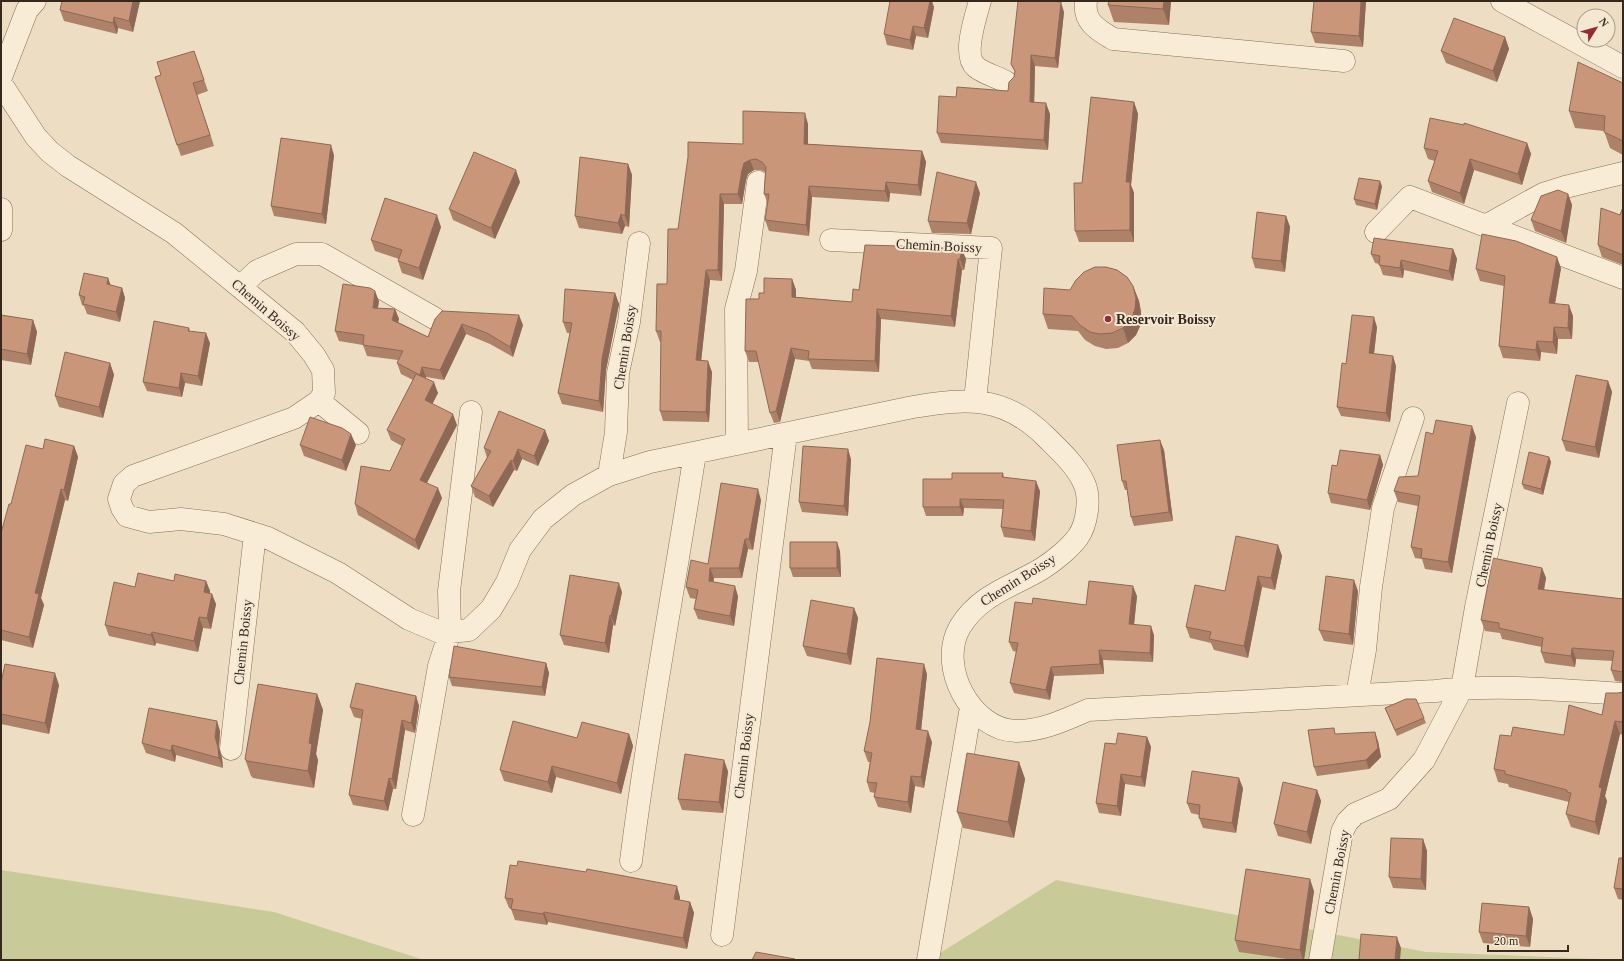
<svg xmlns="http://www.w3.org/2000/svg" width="1624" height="961" font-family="'Times New Roman',serif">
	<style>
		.green { fill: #c8ca97 }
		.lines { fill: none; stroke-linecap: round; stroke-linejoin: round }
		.minor-casing { stroke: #866f5a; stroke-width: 23 }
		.minor { stroke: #f8ecd6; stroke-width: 22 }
		.wall { fill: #ae8169 }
		.shaded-wall { fill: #8d6955 }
		.building { fill: #ca967a; stroke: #8d6955 }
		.poi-dot { fill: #942c33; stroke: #f4e8d2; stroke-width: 1.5 }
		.labels { text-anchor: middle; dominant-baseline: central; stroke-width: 4; stroke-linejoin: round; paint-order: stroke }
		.street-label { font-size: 14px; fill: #37281e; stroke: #f4e8d2 }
		.poi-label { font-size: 14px; font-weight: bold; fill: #37281e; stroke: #f4e8d2; text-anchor: start }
	</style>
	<rect width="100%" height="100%" fill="#eddec3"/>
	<path class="green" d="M 1,870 L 274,912 L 424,960 L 1,960 Z
		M 1056,880 L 1426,952 L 1623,960 L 929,960 Z"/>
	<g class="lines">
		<defs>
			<path id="minor" d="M 980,1 C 976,16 962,55 976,67 C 983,73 997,77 1006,82
				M 1086,1 C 1083,22 1098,30 1113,39 L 1344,61
				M 1502,1 L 1623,67
				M 1,77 L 27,10 L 35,1
				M 1,87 L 4,88 L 36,137 L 50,152 L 68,166 L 174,233 L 295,332 L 314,355 L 323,370 L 324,393 L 319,401 L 294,418 L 133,476 L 124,484 L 119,499 L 122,508 L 127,516 L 149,522 L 181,519 L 224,524 L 268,538 L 338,573 L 409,619 L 442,633 L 469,630 L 491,609 L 507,582 L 520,550 L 543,519 L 573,495 L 609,475 L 650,462 L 913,407 C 967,398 1004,395 1046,437 C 1059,450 1076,465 1084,483 C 1091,498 1087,524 1078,537 C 1070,548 1054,561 1043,568 C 1012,587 980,594 960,627 C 937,666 971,730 1016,731 C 1042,731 1065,720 1088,710 L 1435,691 C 1498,684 1560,690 1623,694
				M 1,209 L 1,230
				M 1487,225 L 1543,194 L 1565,187 L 1623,173
				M 1376,232 L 1410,197 L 1623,278
				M 831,240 L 991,248 L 975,401
				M 240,287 L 257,271 L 296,254 L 322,254 L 434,318
				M 319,401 L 358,433
				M 737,444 L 736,309 L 746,271 L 758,182
				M 609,475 L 616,432 L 618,373 L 629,322 L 639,243
				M 1357,695 L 1365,650 L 1371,587 L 1383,508 L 1413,418
				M 231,749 L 255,534
				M 413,815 L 439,666 L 450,632 L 449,591 L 471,412
				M 631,861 C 648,724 674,589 695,453
				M 722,935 L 786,434
				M 928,960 L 971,707
				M 1320,960 L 1342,832 L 1347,822 L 1355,814 L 1389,799 L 1424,760 L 1462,688 L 1476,607 L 1518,403"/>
		</defs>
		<use href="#minor" class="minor-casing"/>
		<use href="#minor" class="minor"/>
	</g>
	<path class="wall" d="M 62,1 L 140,1 L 133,32 L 118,28 L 117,34 L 64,21 L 60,10 Z
		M 1109,1 L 1171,1 L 1169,25 L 1114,22 L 1108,5 Z
		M 1366,1 L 1363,47 L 1315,43 L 1311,32 Z
		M 934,7 L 928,38 L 916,36 L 913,50 L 887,45 L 884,34 Z
		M 1064,12 L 1058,68 L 1035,66 L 1034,102 L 1050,114 L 1048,150 L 941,143 L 937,133 L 956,97 L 1008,91 L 1014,77 L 1015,72 L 1011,64 Z
		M 1505,37 L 1509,49 L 1497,82 L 1446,63 L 1441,51 Z
		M 194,51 L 208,91 L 197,95 L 214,146 L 181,156 L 177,145 L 161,75 Z
		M 1623,83 L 1623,155 L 1610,148 L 1604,131 L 1575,128 L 1569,111 Z
		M 1134,102 L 1138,114 L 1131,185 L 1134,193 L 1134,242 L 1079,242 L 1075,231 L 1082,183 Z
		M 808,124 L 808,144 L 922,151 L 926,162 L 921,196 L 890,193 L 889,202 L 812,197 L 809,236 L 769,231 L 765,220 L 768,204 L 764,194 L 765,172 L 760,170 L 754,170 L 748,174 L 746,180 L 742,204 L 724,204 L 722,281 L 710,280 L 701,361 L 712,372 L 709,422 L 663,421 L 660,411 L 661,342 L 660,342 L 656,331 L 667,284 L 678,229 L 743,144 Z
		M 1527,143 L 1531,154 L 1522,185 L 1474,170 L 1464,204 L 1432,192 L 1428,181 L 1435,161 L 1428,159 L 1424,148 Z
		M 334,155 L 326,224 L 274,216 L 271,206 Z
		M 628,164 L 632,175 L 629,227 L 625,226 L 622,234 L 579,228 L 575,216 Z
		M 520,182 L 495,239 L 453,220 L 449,209 Z
		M 1382,186 L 1377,210 L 1356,205 L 1354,199 Z
		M 980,193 L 971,234 L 932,233 L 928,221 Z
		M 1568,194 L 1572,205 L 1566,243 L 1535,231 L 1531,220 Z
		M 1623,207 L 1623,265 L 1602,257 L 1598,245 L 1620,215 Z
		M 1286,216 L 1290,227 L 1285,272 L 1255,268 L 1252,258 Z
		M 441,227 L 423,280 L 402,273 L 398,261 L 399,259 L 375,251 L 371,240 Z
		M 865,245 L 966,259 L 964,270 L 962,270 L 955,327 L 881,319 L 879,372 L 812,369 L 809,361 L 795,359 L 780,422 L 774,423 L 770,413 L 759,362 L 749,362 L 745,351 L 759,299 L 764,293 L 792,279 L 796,290 L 796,297 L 852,302 L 859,290 Z
		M 1453,249 L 1457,259 L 1453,281 L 1404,270 L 1403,278 L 1383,275 L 1379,264 L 1375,263 L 1371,254 Z
		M 1561,268 L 1555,304 L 1573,316 L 1572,339 L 1558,339 L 1557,354 L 1541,352 L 1540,361 L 1503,358 L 1499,346 L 1504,286 L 1480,281 L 1476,269 Z
		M 108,278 L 110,285 L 122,288 L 125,298 L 120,322 L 87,314 L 84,306 L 82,305 L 79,295 Z
		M 1133,286 L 1139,301 L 1141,312 L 1141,324 L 1136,335 L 1128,343 L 1118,348 L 1106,349 L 1095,346 L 1085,340 L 1078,331 L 1048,329 L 1043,314 L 1070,290 Z
		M 615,293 L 619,304 L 606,370 L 603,412 L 562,404 L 558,393 L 570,333 L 567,333 L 563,322 Z
		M 379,301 L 378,308 L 395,309 L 399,319 L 398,322 L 428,337 L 435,319 L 523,325 L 513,357 L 490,344 L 466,334 L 444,380 L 426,377 L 426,379 L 438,393 L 432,404 L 457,425 L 427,483 L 442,498 L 419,550 L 358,515 L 355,504 L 390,471 L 402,446 L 391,440 L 387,430 L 413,380 L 401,374 L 397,363 L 398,360 L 367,356 L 363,345 L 339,341 L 335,331 Z
		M 1,315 L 33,320 L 37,332 L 31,365 L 1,360 Z
		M 1377,327 L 1374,354 L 1396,366 L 1390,422 L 1341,416 L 1337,407 L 1346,364 Z
		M 189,328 L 190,331 L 210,343 L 202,386 L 185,383 L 182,397 L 147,391 L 143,382 Z
		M 110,363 L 114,375 L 103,418 L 59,407 L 55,396 Z
		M 1608,381 L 1612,392 L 1599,458 L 1566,451 L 1562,440 Z
		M 545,430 L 549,441 L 538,466 L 522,459 L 517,471 L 514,470 L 493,507 L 475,497 L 471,486 L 487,458 L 484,448 Z
		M 1433,434 L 1476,437 L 1452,573 L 1425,569 L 1422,559 L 1415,558 L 1411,547 L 1418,506 L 1398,502 L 1394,491 L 1418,476 Z
		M 300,445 L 356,445 L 346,471 L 304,456 Z
		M 74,446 L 78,457 L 68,501 L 65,500 L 41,598 L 44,605 L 33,648 L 1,640 L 1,533 L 11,504 L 43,449 Z
		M 1164,450 L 1173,521 L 1134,526 L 1131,517 L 1127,490 L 1125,490 L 1122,481 Z
		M 1380,455 L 1383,465 L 1370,510 L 1331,503 L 1328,493 Z
		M 1549,457 L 1551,462 L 1543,495 L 1524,489 L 1522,484 Z
		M 851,459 L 848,516 L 802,512 L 799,502 Z
		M 1003,473 L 1004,478 L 1040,491 L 1035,541 L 1004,537 L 1001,527 L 1003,509 L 964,508 L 963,516 L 926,516 L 923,507 L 952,479 Z
		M 761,500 L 753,550 L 748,549 L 742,578 L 714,578 L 713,582 L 738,596 L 734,626 L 698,619 L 694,609 L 696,599 L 690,598 L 686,587 L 708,564 Z
		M 1278,545 L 1282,556 L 1275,590 L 1262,587 L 1248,658 L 1214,650 L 1211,643 L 1190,638 L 1186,627 Z
		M 840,551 L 841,577 L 793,577 L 790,568 Z
		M 1542,568 L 1546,578 L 1544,590 L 1623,599 L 1623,682 L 1615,681 L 1611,670 L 1613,661 L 1576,659 L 1575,667 L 1545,663 L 1541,652 L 1542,647 L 1502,639 L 1500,633 L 1485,631 L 1481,620 Z
		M 174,581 L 206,581 L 210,591 L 210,593 L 216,604 L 211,629 L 203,628 L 198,652 L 156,643 L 155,646 L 109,636 L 105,625 L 135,587 Z
		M 1358,591 L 1353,645 L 1324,641 L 1319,630 Z
		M 622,592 L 615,626 L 613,625 L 609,653 L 564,645 L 560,635 Z
		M 1137,596 L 1134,625 L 1154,635 L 1153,662 L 1103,660 L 1104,674 L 1054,676 L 1050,700 L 1014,693 L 1010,683 L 1017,652 L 1013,651 L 1009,642 L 1032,604 L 1086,605 Z
		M 854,608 L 858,618 L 851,665 L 807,656 L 803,646 Z
		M 546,663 L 549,673 L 545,696 L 452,686 L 449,677 Z
		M 927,674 L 921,730 L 932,742 L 924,788 L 915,786 L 911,813 L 878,807 L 874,797 L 875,793 L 870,792 L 867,782 L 870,762 L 868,762 L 864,751 Z
		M 1,683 L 59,685 L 49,734 L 1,724 Z
		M 1623,692 L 1623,735 L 1620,734 L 1605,796 L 1607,801 L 1599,835 L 1571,827 L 1566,814 L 1569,802 L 1509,787 L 1508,784 L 1498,782 L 1494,769 L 1511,736 L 1564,735 L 1602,715 L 1618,693 Z
		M 317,694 L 323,710 L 316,754 L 318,760 L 314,788 L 253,778 L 251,776 L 245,759 Z
		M 416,696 L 419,706 L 415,733 L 405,730 L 396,789 L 393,789 L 388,811 L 353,805 L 349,795 L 362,719 L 354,717 L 350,707 Z
		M 1385,708 L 1424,718 L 1426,723 L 1397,736 Z
		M 220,731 L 219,747 L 222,758 L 223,768 L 176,755 L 175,762 L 146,753 L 142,743 Z
		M 629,734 L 633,746 L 621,794 L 556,777 L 552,793 L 504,781 L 500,770 Z
		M 1336,734 L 1378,741 L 1381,757 L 1369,769 L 1317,776 L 1314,767 Z
		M 1147,737 L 1151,747 L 1145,787 L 1125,784 L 1121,816 L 1099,813 L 1096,803 L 1116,744 Z
		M 1019,762 L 1025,779 L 1014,838 L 963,828 L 957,812 Z
		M 728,771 L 723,813 L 682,810 L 678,799 Z
		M 1243,788 L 1236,833 L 1203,828 L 1199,818 L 1199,815 L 1191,813 L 1187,803 Z
		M 1317,790 L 1321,801 L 1311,844 L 1278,836 L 1274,824 Z
		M 1423,839 L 1427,851 L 1426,890 L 1393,888 L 1389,877 Z
		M 1623,858 L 1623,900 L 1618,899 L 1614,888 Z
		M 1314,891 L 1304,960 L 1294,960 L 1239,952 L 1235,940 Z
		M 680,897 L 680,900 L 690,902 L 694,913 L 687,949 L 548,922 L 547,925 L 515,920 L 511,909 L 509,908 L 505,898 Z
		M 1529,907 L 1533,919 L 1530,947 L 1483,943 L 1479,932 Z"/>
	<path class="shaded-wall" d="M 133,1 L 140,1 L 133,32 L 129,21 Z
		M 930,1 L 932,1 L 934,7 L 928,38 L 924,28 Z
		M 1164,1 L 1171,1 L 1169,25 L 1163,9 Z
		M 1361,1 L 1366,1 L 1363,47 L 1359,36 Z
		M 1061,2 L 1064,12 L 1058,68 L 1055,58 Z
		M 114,17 L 118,28 L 117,34 L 113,23 Z
		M 913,26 L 916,36 L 913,50 L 910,40 Z
		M 1505,37 L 1509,49 L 1497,82 L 1493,71 Z
		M 1031,55 L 1035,66 L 1034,112 L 1030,102 Z
		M 193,83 L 214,146 L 210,135 Z
		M 1134,102 L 1138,114 L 1131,185 L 1134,193 L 1134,242 L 1130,230 L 1126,182 Z
		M 1046,103 L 1050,114 L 1048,150 L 1044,140 Z
		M 805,113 L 808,124 L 808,155 L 804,144 Z
		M 1527,143 L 1531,154 L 1522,185 L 1518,174 Z
		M 331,145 L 334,155 L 326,224 L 322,214 Z
		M 922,151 L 926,162 L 921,196 L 918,185 Z
		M 1470,159 L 1474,170 L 1464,204 L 1460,193 Z
		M 750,160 L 754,170 L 748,174 L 746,180 L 742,204 L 738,194 L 742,170 L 744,163 Z
		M 628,164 L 632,175 L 629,227 L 625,216 Z
		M 516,170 L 520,182 L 495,239 L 491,228 Z
		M 1380,181 L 1382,186 L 1377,210 L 1375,204 Z
		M 886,182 L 890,193 L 889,202 L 885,191 Z
		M 976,182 L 980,193 L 971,234 L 967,223 Z
		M 809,186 L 812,197 L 809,236 L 806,225 Z
		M 720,194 L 724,204 L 722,281 L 718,270 Z
		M 1568,194 L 1572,205 L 1566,243 L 1561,231 Z
		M 621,214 L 625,226 L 622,234 L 618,223 Z
		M 437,215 L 441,227 L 423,280 L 419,268 Z
		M 1286,216 L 1290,227 L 1285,272 L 1281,261 Z
		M 962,249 L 966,259 L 964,270 L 960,259 Z
		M 1453,249 L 1457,259 L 1453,281 L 1449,271 Z
		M 1557,257 L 1561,268 L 1553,315 L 1549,303 Z
		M 958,259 L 962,270 L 955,327 L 951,316 Z
		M 1401,260 L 1404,270 L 1403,278 L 1400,268 Z
		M 706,270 L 710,280 L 700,371 L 696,360 Z
		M 108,278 L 112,289 L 107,284 Z
		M 792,279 L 796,290 L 796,307 L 792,297 Z
		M 1133,286 L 1139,301 L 1141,312 L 1141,324 L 1136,335 L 1128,343 L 1123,328 Z
		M 122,288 L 125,298 L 120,322 L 116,312 Z
		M 375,291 L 379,301 L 376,318 L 373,308 Z
		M 615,293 L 619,304 L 606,370 L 603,412 L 599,401 L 602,359 Z
		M 1569,305 L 1573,316 L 1572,339 L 1568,328 Z
		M 395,309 L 399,319 L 396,330 L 392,320 Z
		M 877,309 L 881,319 L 879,372 L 875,361 Z
		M 519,315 L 523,325 L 513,357 L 510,347 Z
		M 1374,317 L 1377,327 L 1373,362 L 1369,353 Z
		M 33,320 L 37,332 L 31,365 L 27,354 Z
		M 462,324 L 466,334 L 444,380 L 440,370 Z
		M 1554,327 L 1558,339 L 1557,354 L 1553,342 Z
		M 206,333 L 210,343 L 202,386 L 198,376 Z
		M 1537,341 L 1541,352 L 1540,361 L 1536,350 Z
		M 791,348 L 795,359 L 780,422 L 776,411 Z
		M 1393,356 L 1396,366 L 1390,422 L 1386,413 Z
		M 708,361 L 712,372 L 709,422 L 706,412 Z
		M 110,363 L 114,375 L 103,418 L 99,407 Z
		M 422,367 L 426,377 L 424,385 L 420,375 Z
		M 181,373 L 185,383 L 182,397 L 179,388 Z
		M 1608,381 L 1612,392 L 1599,458 L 1595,447 Z
		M 434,382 L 438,393 L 429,411 L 425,400 Z
		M 453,414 L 457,425 L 423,490 L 420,480 Z
		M 1472,426 L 1476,437 L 1452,573 L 1448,562 Z
		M 545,430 L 549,441 L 538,466 L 534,456 Z
		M 351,434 L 356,445 L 346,471 L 342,460 Z
		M 1160,440 L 1164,450 L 1173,521 L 1169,512 Z
		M 74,446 L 78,457 L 68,501 L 64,490 Z
		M 518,449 L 522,459 L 517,471 L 513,461 Z
		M 848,449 L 851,459 L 848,516 L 844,506 Z
		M 1380,455 L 1383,465 L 1370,510 L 1367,500 Z
		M 1549,457 L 1551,462 L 1543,495 L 1541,489 Z
		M 511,460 L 514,470 L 493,507 L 489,496 Z
		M 1036,481 L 1040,491 L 1035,541 L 1031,531 Z
		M 438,488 L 442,498 L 419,550 L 415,540 Z
		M 61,489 L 65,500 L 41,598 L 44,605 L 33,648 L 29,637 L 35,593 Z
		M 758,489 L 761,500 L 753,550 L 749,539 Z
		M 960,499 L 964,508 L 963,516 L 960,507 Z
		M 745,539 L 748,549 L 742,578 L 739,568 Z
		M 837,542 L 840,551 L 841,577 L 837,568 Z
		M 1278,545 L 1282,556 L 1275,590 L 1271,578 Z
		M 710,568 L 714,578 L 712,591 L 709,581 Z
		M 1542,568 L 1546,578 L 1542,600 L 1538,589 Z
		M 1258,576 L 1262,587 L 1248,658 L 1244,646 Z
		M 1354,580 L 1358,591 L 1353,645 L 1349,634 Z
		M 206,581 L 210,591 L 208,603 L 204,592 Z
		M 619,583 L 622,592 L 615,626 L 611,616 Z
		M 735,586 L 738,596 L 734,626 L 730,616 Z
		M 1133,586 L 1137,596 L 1133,634 L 1129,624 Z
		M 212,594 L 216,604 L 211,629 L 207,618 Z
		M 854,608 L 858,618 L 851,665 L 847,654 Z
		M 610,615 L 613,625 L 609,653 L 605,643 Z
		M 199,617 L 203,628 L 198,652 L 194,641 Z
		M 1151,626 L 1154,635 L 1153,662 L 1150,653 Z
		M 152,632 L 156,643 L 155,646 L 151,635 Z
		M 1572,648 L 1576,659 L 1575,667 L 1571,656 Z
		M 1099,650 L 1103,660 L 1104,674 L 1100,664 Z
		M 546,663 L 549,673 L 545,696 L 542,687 Z
		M 924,664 L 927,674 L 920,740 L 916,729 Z
		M 1051,667 L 1054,676 L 1050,700 L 1046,690 Z
		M 55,673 L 59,685 L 49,734 L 45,723 Z
		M 317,694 L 323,710 L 316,754 L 318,760 L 314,788 L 308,771 L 309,743 Z
		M 416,696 L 419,706 L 415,733 L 411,723 Z
		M 402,720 L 405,730 L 396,789 L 392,779 Z
		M 217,721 L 220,731 L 219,747 L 222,758 L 223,768 L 219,758 L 215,737 Z
		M 1615,721 L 1620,734 L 1605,796 L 1607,801 L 1599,835 L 1595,822 L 1599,787 Z
		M 928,731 L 932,742 L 924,788 L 921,777 Z
		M 1375,732 L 1378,741 L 1381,757 L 1369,769 L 1366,760 Z
		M 629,734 L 633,746 L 621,794 L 617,783 Z
		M 1147,737 L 1151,747 L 1145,787 L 1141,777 Z
		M 172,745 L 176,755 L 175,762 L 171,751 Z
		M 724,760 L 728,771 L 723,813 L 719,802 Z
		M 1019,762 L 1025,779 L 1014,838 L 1008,822 Z
		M 552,766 L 556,777 L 552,793 L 548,782 Z
		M 1121,774 L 1125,784 L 1121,816 L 1117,806 Z
		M 911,776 L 915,786 L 911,813 L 908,802 Z
		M 389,778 L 393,789 L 388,811 L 384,801 Z
		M 1239,778 L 1243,788 L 1236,833 L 1232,823 Z
		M 1317,790 L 1321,801 L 1311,844 L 1307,832 Z
		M 1423,839 L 1427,851 L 1426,890 L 1421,879 Z
		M 1310,879 L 1314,891 L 1304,960 L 1303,960 L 1300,950 Z
		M 677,886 L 680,897 L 678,910 L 674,899 Z
		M 690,902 L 694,913 L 687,949 L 683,938 Z
		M 1529,907 L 1533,919 L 1530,947 L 1526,936 Z
		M 544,912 L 548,922 L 547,925 L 543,914 Z
		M 1397,937 L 1401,948 L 1400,960 L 1395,960 Z"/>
	<path class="building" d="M 62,1 L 133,1 L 129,21 L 114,17 L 113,23 L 60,10 Z
		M 890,1 L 930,1 L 924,28 L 913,26 L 910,40 L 884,34 Z
		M 1018,1 L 1051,1 L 1061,2 L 1055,58 L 1031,55 L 1030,102 L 1046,103 L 1044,140 L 937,133 L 939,96 L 956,97 L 957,87 L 1008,91 L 1009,82 L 1014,77 L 1015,71 L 1011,64 Z
		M 1109,1 L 1164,1 L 1163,9 L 1108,5 Z
		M 1314,1 L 1361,1 L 1359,36 L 1311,32 Z
		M 1454,18 L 1505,37 L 1493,71 L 1441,51 Z
		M 194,51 L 204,80 L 193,83 L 210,135 L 177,145 L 155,77 L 161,75 L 157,62 Z
		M 1578,62 L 1623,83 L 1623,141 L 1604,132 L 1605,116 L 1569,111 Z
		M 1091,97 L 1134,102 L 1126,182 L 1130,182 L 1130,230 L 1075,231 L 1074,183 L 1082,183 Z
		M 743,111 L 805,113 L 804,144 L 922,151 L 918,185 L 886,182 L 885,191 L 809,186 L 806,225 L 765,220 L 769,194 L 764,194 L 766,167 L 762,162 L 756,159 L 750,160 L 744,163 L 742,170 L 738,194 L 720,194 L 718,270 L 706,270 L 696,360 L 708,361 L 706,412 L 660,411 L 661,331 L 656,331 L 657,284 L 667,284 L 668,229 L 678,229 L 688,157 L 688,142 L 743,144 Z
		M 1430,118 L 1464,125 L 1464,123 L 1527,143 L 1518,174 L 1470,159 L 1460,193 L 1428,181 L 1438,151 L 1424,148 Z
		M 281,138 L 331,145 L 322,214 L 271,206 Z
		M 474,152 L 516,170 L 491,228 L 449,209 Z
		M 580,157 L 628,164 L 625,216 L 621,214 L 618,223 L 575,216 Z
		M 937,172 L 976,182 L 967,223 L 928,221 Z
		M 1359,178 L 1380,181 L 1375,204 L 1354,199 Z
		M 1558,190 L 1568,194 L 1561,231 L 1531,220 L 1541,196 Z
		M 385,198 L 437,215 L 419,268 L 398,261 L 402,250 L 371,240 Z
		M 1623,207 L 1623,255 L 1598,245 L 1601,208 L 1620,215 Z
		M 1257,212 L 1286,216 L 1281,261 L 1252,258 Z
		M 1482,234 L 1516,241 L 1557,257 L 1549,303 L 1569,305 L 1568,328 L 1554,327 L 1553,342 L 1537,341 L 1536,350 L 1499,346 L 1505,276 L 1476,269 Z
		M 1374,238 L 1453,249 L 1449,271 L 1401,260 L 1400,268 L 1379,265 L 1380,256 L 1371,254 Z
		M 865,245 L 901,246 L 923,249 L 923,247 L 962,249 L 960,259 L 958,259 L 951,316 L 877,309 L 875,361 L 808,359 L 809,351 L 791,348 L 776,411 L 770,413 L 756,351 L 745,351 L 746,299 L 759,299 L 759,293 L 764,293 L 764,278 L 792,279 L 792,297 L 852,302 L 853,289 L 859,290 Z
		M 1095,267 L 1106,267 L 1117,270 L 1127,277 L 1133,286 L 1136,298 L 1135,309 L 1131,320 L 1123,328 L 1112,333 L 1100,334 L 1090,332 L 1080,325 L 1072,316 L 1043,314 L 1044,288 L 1070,290 L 1076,280 L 1084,272 Z
		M 84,273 L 108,278 L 107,284 L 122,288 L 116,312 L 83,304 L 85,297 L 79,295 Z
		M 343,284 L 370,288 L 375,291 L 373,308 L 395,309 L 392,320 L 428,337 L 435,319 L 442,311 L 519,315 L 510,347 L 487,333 L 462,324 L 440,370 L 422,367 L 420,375 L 397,363 L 403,351 L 363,345 L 364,335 L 335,331 Z
		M 565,289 L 615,293 L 602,359 L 599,401 L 558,393 L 572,323 L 563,322 Z
		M 1,315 L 33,320 L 27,354 L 1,349 Z
		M 1352,315 L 1374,317 L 1369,353 L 1393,356 L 1386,413 L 1337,407 L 1342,363 L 1346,364 Z
		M 154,321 L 189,328 L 188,331 L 206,333 L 198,376 L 181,373 L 179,388 L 143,382 Z
		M 65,352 L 110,363 L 99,407 L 55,396 Z
		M 416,374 L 434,382 L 425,400 L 453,414 L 420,480 L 438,488 L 415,540 L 355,504 L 361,466 L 390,471 L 405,439 L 387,430 Z
		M 1576,375 L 1608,381 L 1595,447 L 1562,440 Z
		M 499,411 L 545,430 L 534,456 L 518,449 L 513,461 L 511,460 L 489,496 L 471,486 L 491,451 L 484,448 Z
		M 310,417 L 342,428 L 351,434 L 342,460 L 300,445 Z
		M 1436,420 L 1472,426 L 1448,562 L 1421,558 L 1422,549 L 1411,547 L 1420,496 L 1394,491 L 1399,477 L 1418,476 L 1426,432 L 1433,434 Z
		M 45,439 L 74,446 L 64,490 L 61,489 L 35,593 L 39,594 L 29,637 L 1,630 L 1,551 L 2,548 L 1,548 L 1,533 L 9,504 L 11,504 L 26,445 L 43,449 Z
		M 1160,440 L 1169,512 L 1131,517 L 1126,481 L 1122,481 L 1117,445 Z
		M 803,446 L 848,449 L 844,506 L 799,502 Z
		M 1340,450 L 1380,455 L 1367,500 L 1328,493 L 1332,465 L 1337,466 Z
		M 1529,452 L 1549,457 L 1541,489 L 1522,484 Z
		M 952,473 L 1003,473 L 1002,477 L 1036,481 L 1031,531 L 1001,527 L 1004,500 L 960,499 L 960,507 L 923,507 L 923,479 L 952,479 Z
		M 721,483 L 758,489 L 749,539 L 745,539 L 739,568 L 710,568 L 709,581 L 735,586 L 730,616 L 694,609 L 698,590 L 686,587 L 691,560 L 708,564 Z
		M 1236,536 L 1278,545 L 1271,578 L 1258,576 L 1244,646 L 1209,639 L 1211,632 L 1186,627 L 1195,585 L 1225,591 Z
		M 790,542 L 837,542 L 837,568 L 790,568 Z
		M 1493,558 L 1542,568 L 1538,589 L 1623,599 L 1623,672 L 1611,670 L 1614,651 L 1572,648 L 1571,656 L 1541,652 L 1543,638 L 1499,628 L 1499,623 L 1481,620 Z
		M 138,573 L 174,581 L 175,574 L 206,581 L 204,592 L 212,594 L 207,618 L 199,617 L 194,641 L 152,632 L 151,635 L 105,625 L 114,582 L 135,587 Z
		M 570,575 L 619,583 L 611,616 L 610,615 L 605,643 L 560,635 Z
		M 1326,576 L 1354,580 L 1349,634 L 1319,630 Z
		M 1089,581 L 1133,586 L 1129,624 L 1151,626 L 1150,653 L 1099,650 L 1100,664 L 1051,667 L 1046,690 L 1010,683 L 1018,643 L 1009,642 L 1015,602 L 1032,604 L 1033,598 L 1086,605 Z
		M 811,600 L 854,608 L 847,654 L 803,646 Z
		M 454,646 L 546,663 L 542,687 L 449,677 Z
		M 877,658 L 924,664 L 916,729 L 928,731 L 921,777 L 911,776 L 908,802 L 874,797 L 877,783 L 867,782 L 872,753 L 864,751 L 870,722 Z
		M 5,664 L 55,673 L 45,723 L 1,714 L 1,683 Z
		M 356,683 L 416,696 L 411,723 L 402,720 L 392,779 L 389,778 L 384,801 L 349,795 L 363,710 L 350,707 Z
		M 258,684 L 317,694 L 309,743 L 312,744 L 308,771 L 247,761 L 245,759 Z
		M 1623,692 L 1623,716 L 1622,722 L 1615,721 L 1599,787 L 1602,788 L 1595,822 L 1566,814 L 1571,793 L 1567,792 L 1567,790 L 1505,774 L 1505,771 L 1494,769 L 1500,735 L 1511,736 L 1513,727 L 1564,735 L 1569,705 L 1602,715 L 1606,693 L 1618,693 Z
		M 1406,699 L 1416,699 L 1424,718 L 1395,730 L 1385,708 Z
		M 149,708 L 217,721 L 215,737 L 218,747 L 219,758 L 172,745 L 171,751 L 142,743 Z
		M 513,721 L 577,738 L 582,722 L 629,734 L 617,783 L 552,766 L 548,782 L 500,770 Z
		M 1334,728 L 1335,734 L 1375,732 L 1378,748 L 1366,760 L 1314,767 L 1308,730 Z
		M 1118,733 L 1147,737 L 1141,777 L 1121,774 L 1117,806 L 1096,803 L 1105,743 L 1116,744 Z
		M 967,753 L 1019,762 L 1008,822 L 957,812 Z
		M 685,754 L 724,760 L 719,802 L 678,799 Z
		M 1192,771 L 1239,778 L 1232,823 L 1199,818 L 1200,805 L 1187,803 Z
		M 1283,782 L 1317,790 L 1307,832 L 1274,824 Z
		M 1391,838 L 1423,839 L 1421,879 L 1389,877 Z
		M 1619,858 L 1623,858 L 1623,889 L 1614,888 Z
		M 518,861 L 586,872 L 587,869 L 677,886 L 674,899 L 690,902 L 683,938 L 544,912 L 543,914 L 511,909 L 513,899 L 505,898 L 510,865 L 517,866 Z
		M 1246,869 L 1310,879 L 1300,950 L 1235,940 Z
		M 1482,903 L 1529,907 L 1526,936 L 1479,932 Z
		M 1361,934 L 1397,937 L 1395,960 L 1359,960 Z
		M 756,952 L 795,959 L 794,960 L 752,960 Z"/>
	<circle class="poi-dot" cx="1108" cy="319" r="4"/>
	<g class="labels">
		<g class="street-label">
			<text transform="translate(939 246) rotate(3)">Chemin Boissy</text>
			<text transform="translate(266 310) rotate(41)">Chemin Boissy</text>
			<text transform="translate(625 347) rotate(-81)">Chemin Boissy</text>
			<text transform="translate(1489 545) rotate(-78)">Chemin Boissy</text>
			<text transform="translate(1018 580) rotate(-32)">Chemin Boissy</text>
			<text transform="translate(243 642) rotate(-84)">Chemin Boissy</text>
			<text transform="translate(744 756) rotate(-83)">Chemin Boissy</text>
			<text transform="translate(1337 872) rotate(-79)">Chemin Boissy</text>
		</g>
		<g class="poi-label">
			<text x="1116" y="319">Reservoir Boissy</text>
		</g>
	</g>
	<rect width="1624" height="961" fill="none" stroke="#37281e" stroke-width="4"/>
	<g transform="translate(1596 28) rotate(53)"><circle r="19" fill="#f4e8d2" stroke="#a89b8a"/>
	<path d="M0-3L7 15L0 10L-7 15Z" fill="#942c33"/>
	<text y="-6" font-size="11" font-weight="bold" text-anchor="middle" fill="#37281e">N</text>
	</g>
	<path d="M1488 945v6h80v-6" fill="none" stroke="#37281e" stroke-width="2"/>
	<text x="1494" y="945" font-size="12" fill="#37281e" stroke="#f4e8d2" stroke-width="3" paint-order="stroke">20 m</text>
</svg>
